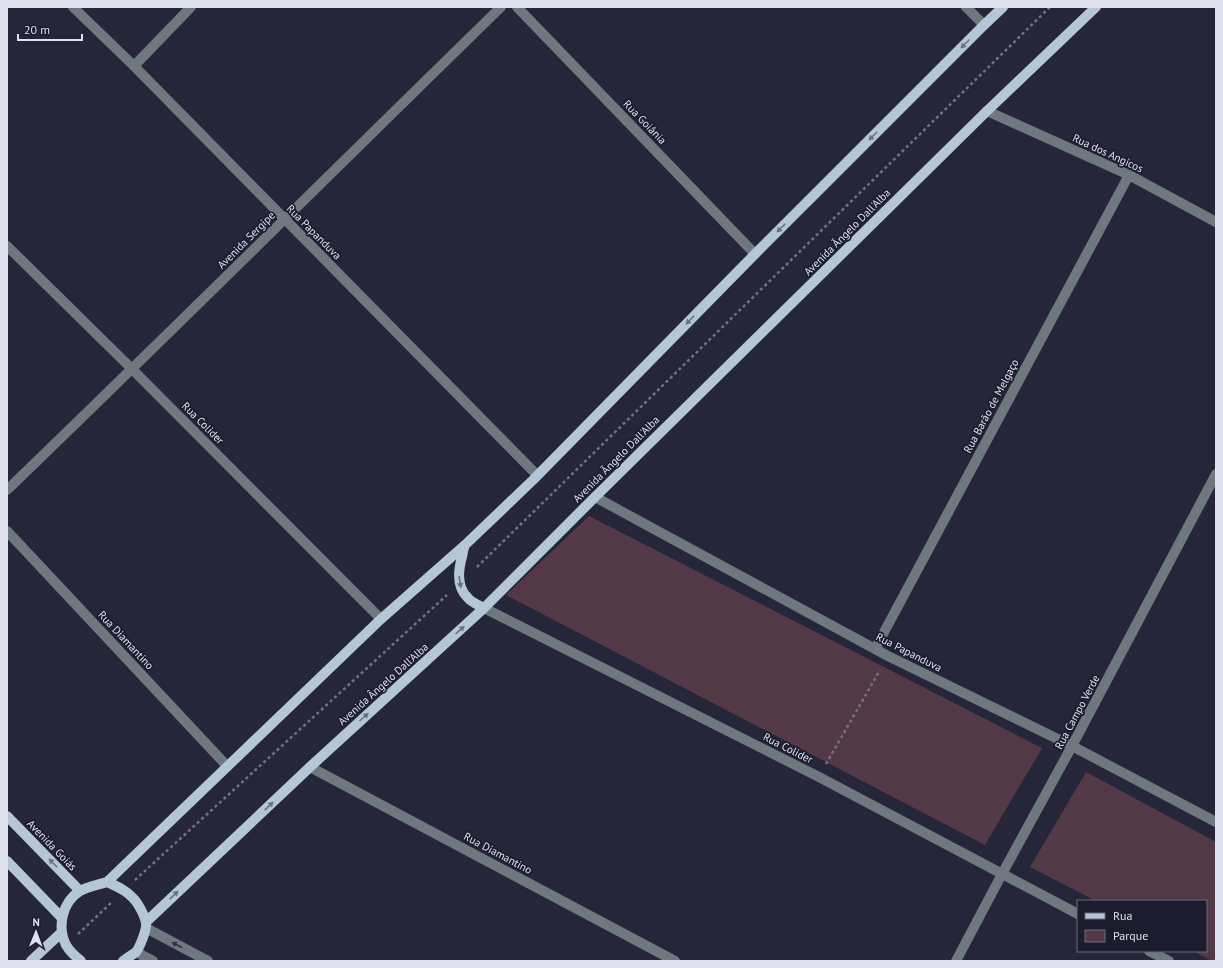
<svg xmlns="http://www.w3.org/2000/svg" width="1223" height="968" font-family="'PT Sans',sans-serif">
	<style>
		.green { fill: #533946 }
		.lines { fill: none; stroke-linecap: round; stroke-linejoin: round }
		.path { stroke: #717283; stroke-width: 2.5; stroke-dasharray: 3 3; stroke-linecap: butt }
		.minor { stroke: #6f777f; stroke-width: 10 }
		.major { stroke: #b5c6d7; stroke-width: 10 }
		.oneway { fill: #687183 }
		.oneway2 { fill: #313343 }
		.labels { text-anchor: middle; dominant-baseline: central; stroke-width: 3.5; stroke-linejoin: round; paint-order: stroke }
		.street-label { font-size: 11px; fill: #dfe1ee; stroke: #1c1c2f }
	</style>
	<rect width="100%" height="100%" fill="#252639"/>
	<path class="green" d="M 589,516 L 1042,748 L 985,845 L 506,595 Z
		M 1086,772 L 1216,842 L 1216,961 L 1212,961 L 1193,951 L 1206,951 L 1206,901 L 1096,901 L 1030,867 Z"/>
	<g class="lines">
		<path class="path" d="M 477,567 L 1050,7
			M 826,764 L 880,670
			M 135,880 L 447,595
			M 78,934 L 112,902"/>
		<path class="minor" d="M 73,7 L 134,66 L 537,475
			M 517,7 L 755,254
			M 966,7 L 984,25
			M 134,66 L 191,7
			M 987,111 L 1129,175 L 1216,222
			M 7,246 L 132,369 L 381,619
			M 7,490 C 173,330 336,168 501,7
			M 595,497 L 888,656 L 1072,746 L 1216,822
			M 7,531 L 227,766
			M 484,608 L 819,777 L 1078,914
			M 875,649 L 1129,175
			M 310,767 L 675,961
			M 146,928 L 208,961
			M 1149,951 L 1169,961
			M 136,952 L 153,961
			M 956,961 L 1002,874 L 1072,746 L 1216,474"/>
		<path class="major" d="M 465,545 C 463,549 463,553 462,557 C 458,571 456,587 468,598 C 472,603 479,605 484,608
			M 7,816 L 80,891
			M 7,861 L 62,918
			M 107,882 L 381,619 L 465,545 L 533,480 L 755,254 L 984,25 L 1003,7
			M 146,922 L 310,767 L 484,608 L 595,497 L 987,111 L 1096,7
			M 31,961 L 62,932
			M 81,961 C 76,957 70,952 66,945 C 57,927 62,902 80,891 C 88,886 98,885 107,882 C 116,886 126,890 133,898 C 138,903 145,916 146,923 C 147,929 140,947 136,952 C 132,955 127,958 123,961"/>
	</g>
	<defs><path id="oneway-solid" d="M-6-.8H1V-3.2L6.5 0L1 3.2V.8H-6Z"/></defs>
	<g class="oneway">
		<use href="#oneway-solid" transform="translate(965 44) rotate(135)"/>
		<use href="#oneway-solid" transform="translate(873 136) rotate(135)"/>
		<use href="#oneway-solid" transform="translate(781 228) rotate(135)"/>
		<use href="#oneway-solid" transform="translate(690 320) rotate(134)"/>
		<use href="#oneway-solid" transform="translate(460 582) rotate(81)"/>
		<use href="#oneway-solid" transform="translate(460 630) rotate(-42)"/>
		<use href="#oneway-solid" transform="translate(364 717) rotate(-42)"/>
		<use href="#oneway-solid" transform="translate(269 806) rotate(-44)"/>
		<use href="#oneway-solid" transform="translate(53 863) rotate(-134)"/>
		<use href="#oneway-solid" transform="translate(174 895) rotate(-44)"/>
	</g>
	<use class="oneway2" href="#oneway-solid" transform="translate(177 945) rotate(-152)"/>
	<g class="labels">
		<g class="street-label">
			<text transform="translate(645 122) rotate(46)">Rua Goiânia</text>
			<text transform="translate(1108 153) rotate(25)">Rua dos Angicos</text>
			<text transform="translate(314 232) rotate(45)">Rua Papanduva</text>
			<text transform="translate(847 232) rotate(-45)">Avenida Ângelo Dall'Alba</text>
			<text transform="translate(246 240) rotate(-45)">Avenida Sergipe</text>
			<text transform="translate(991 406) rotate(-62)">Rua Barão de Melgaço</text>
			<text transform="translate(203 423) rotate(45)">Rua Colider</text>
			<text transform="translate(616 459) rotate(-45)">Avenida Ângelo Dall'Alba</text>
			<text transform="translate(126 640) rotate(47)">Rua Diamantino</text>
			<text transform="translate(909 652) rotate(27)">Rua Papanduva</text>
			<text transform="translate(383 684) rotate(-42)">Avenida Ângelo Dall'Alba</text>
			<text transform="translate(1077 712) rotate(-62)">Rua Campo Verde</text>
			<text transform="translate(788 748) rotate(27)">Rua Colider</text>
			<text transform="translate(52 845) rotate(46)">Avenida Goiás</text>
			<text transform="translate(498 853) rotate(28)">Rua Diamantino</text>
		</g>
	</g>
	<rect width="1223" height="968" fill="none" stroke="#dfe1ee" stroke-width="16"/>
	<rect x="1077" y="900" width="130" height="52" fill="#1c1c2f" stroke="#6a6b7b"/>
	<rect x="1085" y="913" width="20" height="6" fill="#b5c6d7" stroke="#6a6b7b"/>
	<text x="1113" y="920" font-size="12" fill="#dfe1ee">Rua</text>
	<rect x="1085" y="930" width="20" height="12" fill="#533946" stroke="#6a6b7b"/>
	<text x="1113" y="940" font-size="12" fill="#dfe1ee">Parque</text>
	<g transform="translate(36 932) rotate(1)" stroke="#1c1c2f" stroke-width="3" paint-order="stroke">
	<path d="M0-3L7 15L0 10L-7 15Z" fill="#dfe1ee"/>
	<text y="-6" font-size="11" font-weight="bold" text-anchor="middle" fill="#dfe1ee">N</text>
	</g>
	<path d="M18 34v6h64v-6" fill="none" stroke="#dfe1ee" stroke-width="2"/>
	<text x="24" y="34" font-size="12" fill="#dfe1ee" stroke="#1c1c2f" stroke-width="3" paint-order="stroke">20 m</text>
</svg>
